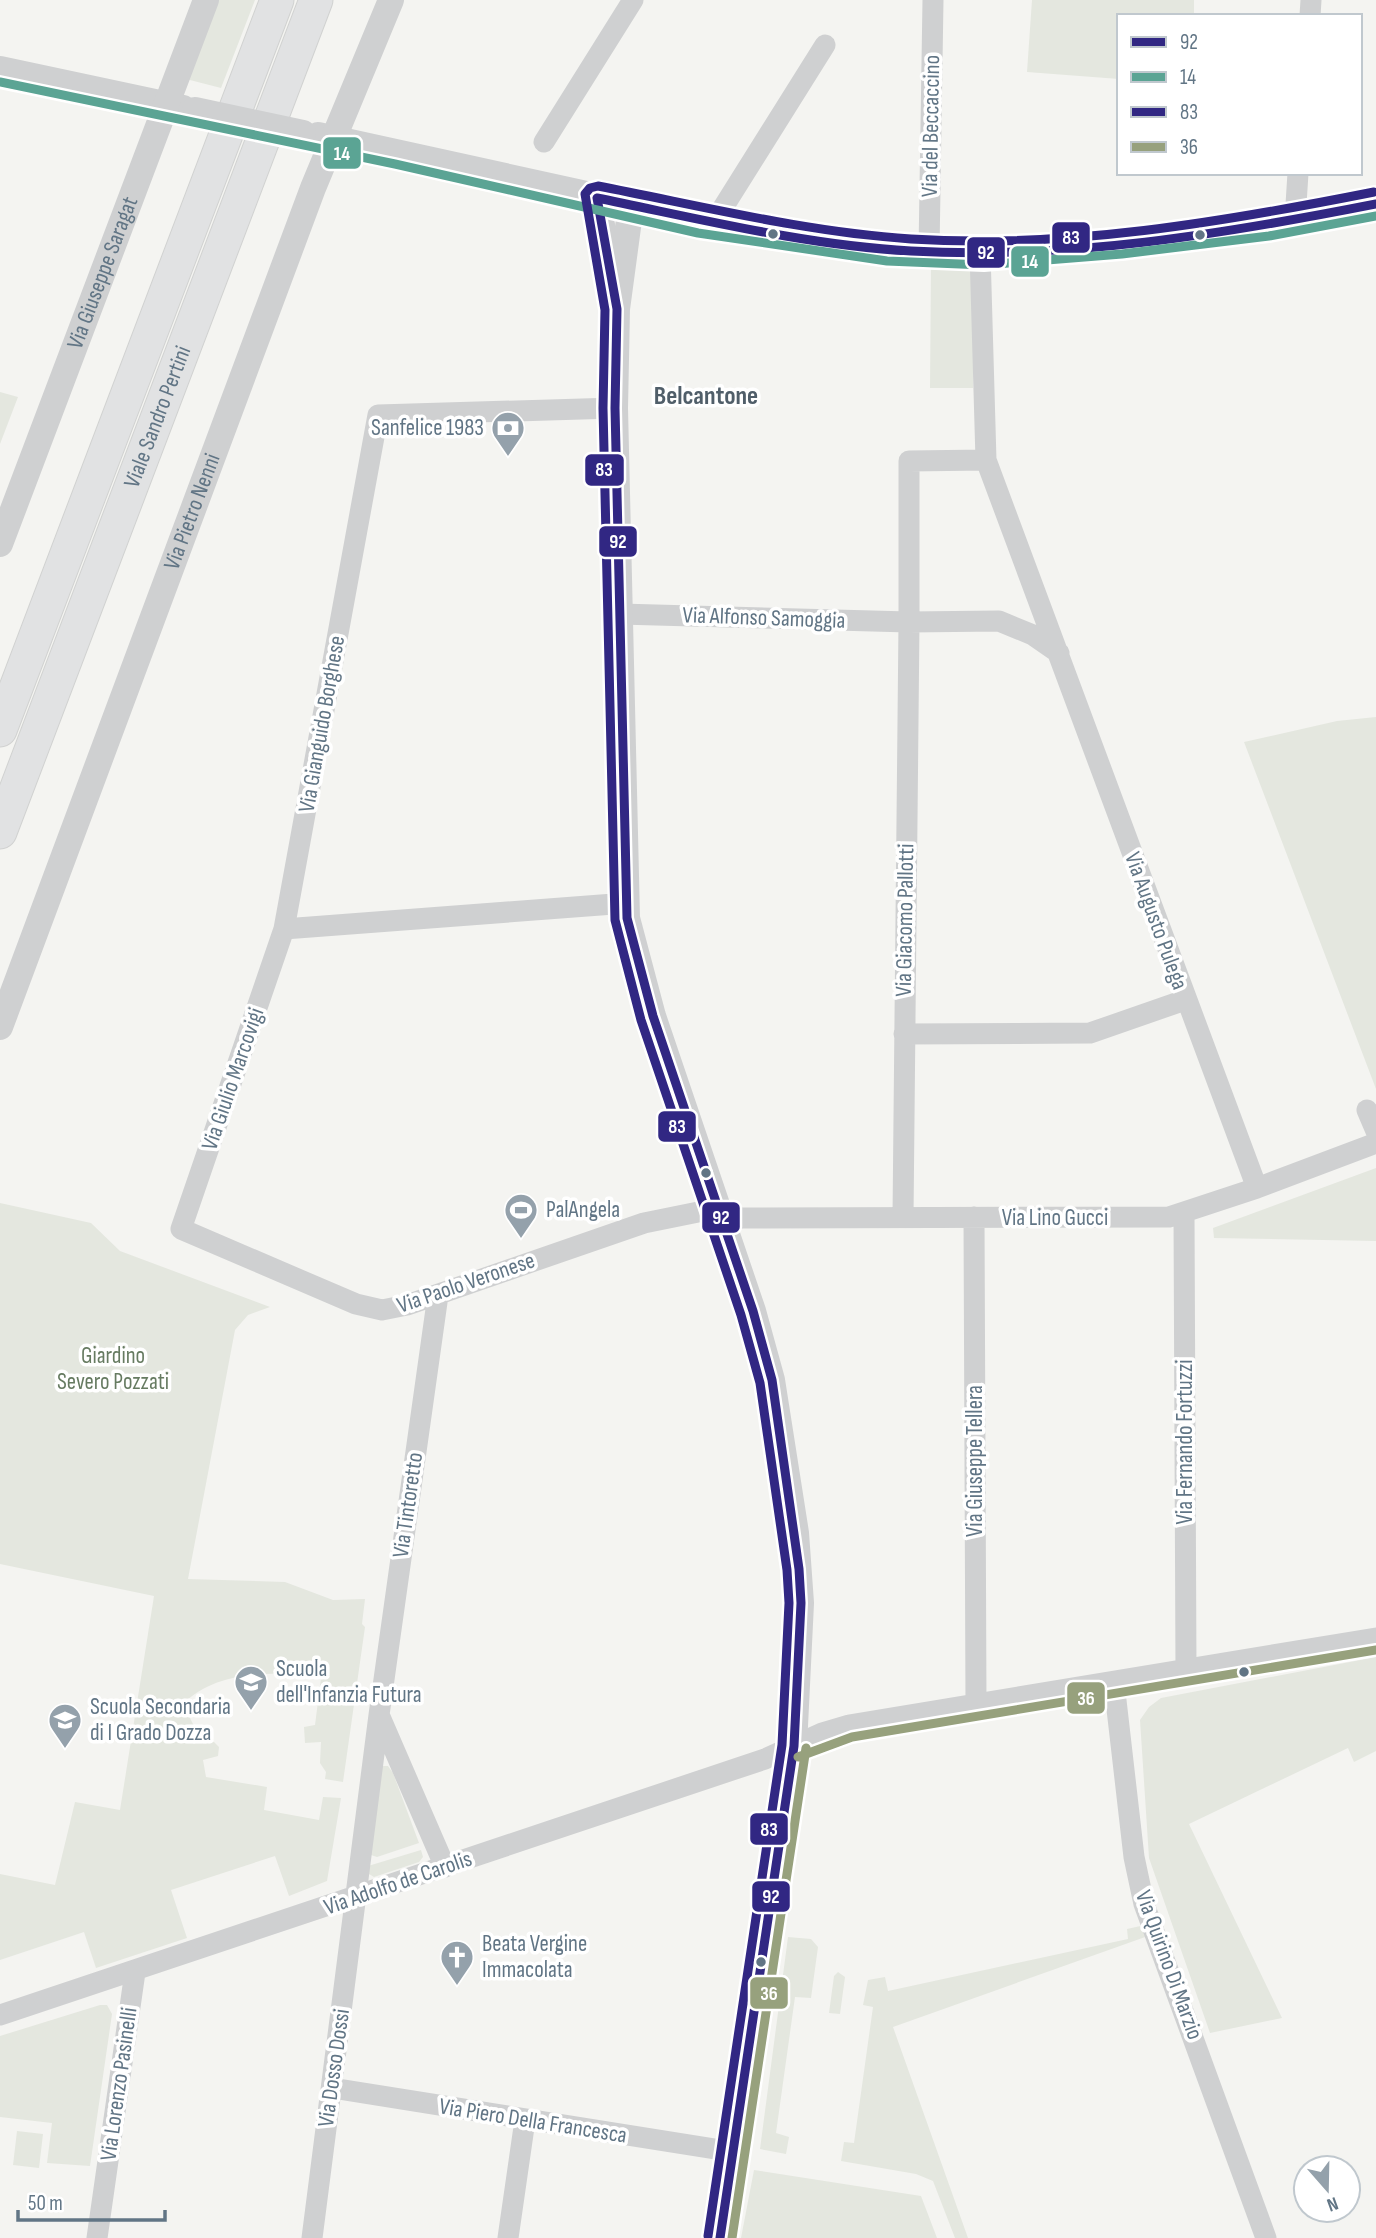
<svg xmlns="http://www.w3.org/2000/svg" width="1376" height="2238" font-family="'Sofia Sans Condensed',sans-serif">
	<style>
		.green { fill: #e4e7df }
		.lines { fill: none; stroke-linecap: round; stroke-linejoin: round }
		.trunk-casing { stroke: #d1d2d1; stroke-width: 35 }
		.minor { stroke: #cfd0d1; stroke-width: 21 }
		.tertiary { stroke: #cfd0d1; stroke-width: 26 }
		.trunk { stroke: #e1e2e3; stroke-width: 33 }
		.tertiary-bridge { stroke: #cfd0d1; stroke-width: 26 }
		.bus-1-casing { stroke: #fff; stroke-width: 14 }
		.bus-2-casing { stroke: #fff; stroke-width: 14 }
		.bus-3-casing { stroke: #fff; stroke-width: 14 }
		.bus-4-casing { stroke: #fff; stroke-width: 14 }
		.bus-1 { stroke: #312783; stroke-width: 9 }
		.bus-2 { stroke: #5ba494; stroke-width: 9 }
		.bus-3 { stroke: #312783; stroke-width: 9 }
		.bus-4 { stroke: #97a17d; stroke-width: 9 }
		.bus-dot { fill: #617585; stroke: #fff; stroke-width: 2.5 }
		.labels { text-anchor: middle; dominant-baseline: central; stroke-width: 7; stroke-linejoin: round; paint-order: stroke }
		.street-label { font-size: 23px; fill: #617585; stroke: #fff }
		.poi-label { font-size: 23px; fill: #617585; stroke: #fff; text-anchor: start }
		.park-label { font-size: 23px; fill: #667b61; stroke: #fff }
		.quarter-label { font-size: 26px; font-weight: bold; fill: #505e69; stroke: #fff }
		.line-badge { stroke: #fff; stroke-width: 2.5 }
		.badge-label { font-size: 19px; text-anchor: middle; font-weight: bold; fill: #fff }
	</style>
	<rect width="100%" height="100%" fill="#f4f4f1"/>
	<path class="green" d="M 216,0 L 255,0 L 221,88 L 186,79 Z
		M 1032,0 L 1194,0 L 1194,16 L 1119,16 L 1119,79 L 1027,72 Z
		M 931,266 L 973,266 L 973,388 L 930,388 Z
		M 0,392 L 18,397 L 0,444 Z
		M 1376,717 L 1376,1089 L 1244,742 L 1337,721 Z
		M 1376,1168 L 1376,1241 L 1214,1238 L 1213,1228 Z
		M 0,1203 L 91,1223 L 120,1251 L 270,1307 L 248,1315 L 235,1330 L 188,1579 L 285,1582 L 333,1600 L 365,1599 L 362,1624 L 365,1627 L 343,1782 L 325,1779 L 326,1772 L 320,1763 L 321,1742 L 305,1743 L 304,1727 L 315,1725 L 321,1678 C 276,1671 218,1669 183,1704 L 203,1744 L 214,1742 L 219,1747 L 218,1756 L 203,1760 L 206,1777 L 267,1787 L 264,1810 L 319,1820 L 323,1797 L 341,1798 L 327,1881 L 289,1896 L 275,1856 L 171,1890 L 187,1938 L 96,1968 L 84,1932 L 0,1960 L 0,1874 L 55,1885 L 75,1802 L 120,1810 L 154,1596 L 0,1564 Z
		M 1376,1657 L 1376,1751 L 1354,1762 L 1348,1748 L 1189,1824 L 1282,2018 L 1210,2033 L 1149,1858 L 1140,1720 L 1149,1707 L 1161,1698 Z
		M 381,1766 L 388,1766 L 393,1773 L 419,1843 L 377,1857 L 368,1854 Z
		M 421,1850 L 423,1857 L 419,1862 L 374,1877 L 369,1874 L 368,1866 Z
		M 1145,1925 L 1148,1936 L 893,2027 L 968,2238 L 955,2238 L 933,2181 L 916,2174 L 841,2161 L 844,2142 L 854,2143 L 873,2007 L 863,2005 L 868,1980 L 885,1977 L 888,1991 L 1128,1939 L 1127,1929 Z
		M 788,1937 L 811,1939 L 818,1947 L 811,1998 L 795,1997 L 776,2133 L 789,2137 L 786,2154 L 760,2149 Z
		M 838,1972 L 845,1977 L 840,2014 L 829,2013 L 834,1976 Z
		M 100,2005 L 107,2005 L 112,2014 L 90,2166 L 47,2163 L 52,2123 L 0,2117 L 0,2036 Z
		M 17,2131 L 43,2134 L 39,2168 L 13,2165 Z
		M 754,2170 L 921,2196 L 937,2238 L 741,2238 Z"/>
	<g class="lines">
		<defs>
			<g id="trunk">
				<path d="M 0,730 L 277,0"/>
				<path id="s3" d="M 0,832 L 316,0"/>
			</g>
		</defs>
		<use href="#trunk" class="trunk-casing"/>
		<path class="minor" d="M 1310,16 L 1311,0
			M 544,142 L 633,0
			M 1295,220 L 1298,173
			M 714,222 L 825,45
			M 929,251 L 933,0
			M 980,252 L 986,460 L 1257,1188
			M 615,408 L 378,415 L 284,929 L 181,1229 L 356,1304 L 382,1310 L 407,1305 L 644,1223 L 718,1208
			M 986,460 L 909,461 L 909,622 L 999,621 L 1033,635 L 1059,653
			M 620,614 L 909,622 L 903,1217
			M 284,929 L 627,903
			M 904,1034 L 1090,1033 L 1185,1000
			M 1367,1110 L 1376,1131
			M 1184,1214 L 1186,1671
			M 974,1217 L 976,1704
			M 721,1218 L 1169,1217 L 1257,1188 L 1376,1143
			M 1114,1683 L 1134,1857 L 1144,1904 L 1266,2238
			M 380,1717 L 445,1867
			M 0,2015 L 765,1759 L 822,1733 L 849,1725 L 1376,1638
			M 332,2088 L 734,2152
			M 97,2238 L 135,1972
			M 312,2238 L 379,1715 L 438,1295
			M 508,2238 L 525,2120"/>
		<g class="tertiary">
			<path d="M 0,69 L 183,108"/>
			<path d="M 318,135 L 714,222 L 837,242 L 953,253 L 1047,249 L 1200,233 L 1376,204"/>
			<path d="M 597,198 L 614,290"/>
			<path d="M 631,205 L 617,309 L 615,408 L 627,918 L 653,1016 L 753,1311 L 772,1380 L 796,1533 L 801,1603 L 794,1746 L 720,2238"/>
			<path id="s1" d="M 0,544 L 206,0"/>
			<path id="s2" d="M 0,1027 L 313,188 L 391,0"/>
		</g>
		<use href="#trunk" class="trunk"/>
		<path class="tertiary-bridge" d="M 195,110 L 303,133"/>
		<defs>
			<path id="bus-1" d="M 597,198 L 617,309 L 615,408 L 627,918 L 653,1016 L 753,1311 L 772,1380 L 799,1569 L 801,1603 L 794,1746 L 720,2238
				M 597,198 C 701,219 805,245 911,251 C 1067,260 1224,234 1376,204"/>
			<path id="bus-2" d="M 0,82 L 395,164 L 698,233 L 887,261 L 984,265 L 1122,254 L 1269,236 L 1376,216"/>
			<path id="bus-3" d="M 708,2236 L 782,1745 L 789,1603 L 787,1570 L 760,1383 L 741,1315 L 641,1020 L 615,920 L 603,408 L 605,310 L 585,194 L 590,188 L 598,186 C 702,206 805,232 911,239 C 1066,249 1223,222 1374,192"/>
			<path id="bus-4" d="M 798,1757 L 852,1737 L 1376,1650
				M 732,2238 L 806,1748"/>
		</defs>
		<use href="#bus-1" class="bus-1-casing"/>
		<use href="#bus-2" class="bus-2-casing"/>
		<use href="#bus-3" class="bus-3-casing"/>
		<use href="#bus-4" class="bus-4-casing"/>
		<use href="#bus-1" class="bus-1"/>
		<use href="#bus-2" class="bus-2"/>
		<use href="#bus-3" class="bus-3"/>
		<use href="#bus-4" class="bus-4"/>
	</g>
	<defs>
		<symbol id="bank-pin" viewBox="-11 -11 22 30"><path d="M0 17L-7.5 6A9.5 9.5 0 1 1 7.5 6Z" fill="#94a1ab" stroke="#fff"/><path d="M-6-4H6V4H-6ZM0-2.3a2.3 2.3 0 1 0 0 4.6a2.3 2.3 0 1 0 0-4.6Z" fill="#fff"/></symbol>
		<symbol id="stadium-pin" viewBox="-11 -11 22 30"><path d="M0 17L-7.5 6A9.5 9.5 0 1 1 7.5 6Z" fill="#94a1ab" stroke="#fff"/><path d="M0-5a6.5 5 0 1 0 0 10a6.5 5 0 1 0 0-10ZM-3.5-1.8h7v3.6h-7Z" fill="#fff"/></symbol>
		<symbol id="school-pin" viewBox="-11 -11 22 30"><path d="M0 17L-7.5 6A9.5 9.5 0 1 1 7.5 6Z" fill="#94a1ab" stroke="#fff"/><path d="M0-5L7-2L0 1L-7-2ZM-4 1L0 2.5L4 1V4Q0 6-4 4Z" fill="#fff"/></symbol>
		<symbol id="church-pin" viewBox="-11 -11 22 30"><path d="M0 17L-7.5 6A9.5 9.5 0 1 1 7.5 6Z" fill="#94a1ab" stroke="#fff"/><path d="M-1.2-6h2.4v3.5h3.3v2.4h-3.3V6h-2.4V-.1h-3.3v-2.4h3.3Z" fill="#fff"/></symbol>
	</defs>
	<g fill-rule="evenodd">
		<use href="#bank-pin" x="489" y="409" width="38" height="52"/>
		<use href="#stadium-pin" x="502" y="1191" width="38" height="52"/>
		<use href="#school-pin" x="232" y="1663" width="38" height="52"/>
		<use href="#school-pin" x="46" y="1701" width="38" height="52"/>
		<use href="#church-pin" x="438" y="1938" width="38" height="52"/>
	</g>
	<g class="bus-dot">
		<circle cx="773" cy="234" r="6"/>
		<circle cx="1200" cy="235" r="6"/>
		<circle cx="706" cy="1173" r="6"/>
		<circle cx="1244" cy="1672" r="6"/>
		<circle cx="761" cy="1962" r="6"/>
	</g>
	<g class="labels">
		<g class="street-label">
			<text transform="translate(931 126) rotate(-89)">Via del Beccaccino</text>
			<text stroke="none"><textPath href="#s1" startOffset="290">Via Giuseppe Saragat</textPath></text>
			<text stroke="none"><textPath href="#s3" startOffset="444">Viale Sandro Pertini</textPath></text>
			<text stroke="none"><textPath href="#s2" startOffset="550">Via Pietro Nenni</textPath></text>
			<text transform="translate(764 618) rotate(2)">Via Alfonso Samoggia</text>
			<text transform="translate(322 724) rotate(-80)">Via Gianguido Borghese</text>
			<text transform="translate(905 920) rotate(-89)">Via Giacomo Pallotti</text>
			<text transform="translate(1156 921) rotate(70)">Via Augusto Pulega</text>
			<text transform="translate(233 1079) rotate(-71)">Via Giulio Marcovigi</text>
			<text x="1055" y="1218">Via Lino Gucci</text>
			<text transform="translate(466 1283) rotate(-19)">Via Paolo Veronese</text>
			<text transform="translate(1185 1442) rotate(-90)">Via Fernando Fortuzzi</text>
			<text transform="translate(975 1461) rotate(-90)">Via Giuseppe Tellera</text>
			<text transform="translate(408 1505) rotate(-82)">Via Tintoretto</text>
			<text transform="translate(398 1883) rotate(-19)">Via Adolfo de Carolis</text>
			<text transform="translate(1169 1965) rotate(70)">Via Quirino Di Marzio</text>
			<text transform="translate(334 2068) rotate(-82)">Via Dosso Dossi</text>
			<text transform="translate(119 2084) rotate(-82)">Via Lorenzo Pasinelli</text>
			<text transform="translate(533 2121) rotate(9)">Via Piero Della Francesca</text>
		</g>
		<g class="poi-label">
			<text x="484" y="428" text-anchor="end">Sanfelice 1983</text>
			<text x="546" y="1210">PalAngela</text>
			<text x="276" y="1669">Scuola<tspan x="276" dy="26">dell'Infanzia Futura</tspan></text>
			<text x="90" y="1707">Scuola Secondaria<tspan x="90" dy="26">di I Grado Dozza</tspan></text>
			<text x="482" y="1944">Beata Vergine<tspan x="482" dy="26">Immacolata</tspan></text>
		</g>
		<g class="park-label">
			<text x="113" y="1356">Giardino<tspan x="113" dy="26">Severo Pozzati</tspan></text>
		</g>
		<g class="quarter-label">
			<text x="706" y="396">Belcantone</text>
		</g>
	</g>
	<g class="line-badge">
		<rect x="322" y="136" width="40" height="34" rx="7" fill="#5ba494"/>
		<rect x="1051" y="221" width="40" height="33" rx="7" fill="#312783"/>
		<rect x="966" y="236" width="40" height="33" rx="7" fill="#312783"/>
		<rect x="1010" y="245" width="40" height="33" rx="7" fill="#5ba494"/>
		<rect x="584" y="453" width="41" height="34" rx="7" fill="#312783"/>
		<rect x="598" y="525" width="40" height="33" rx="7" fill="#312783"/>
		<rect x="657" y="1110" width="40" height="33" rx="7" fill="#312783"/>
		<rect x="701" y="1201" width="40" height="33" rx="7" fill="#312783"/>
		<rect x="1066" y="1681" width="40" height="34" rx="7" fill="#97a17d"/>
		<rect x="749" y="1812" width="40" height="34" rx="7" fill="#312783"/>
		<rect x="751" y="1880" width="40" height="33" rx="7" fill="#312783"/>
		<rect x="749" y="1976" width="40" height="34" rx="7" fill="#97a17d"/>
	</g>
	<g class="badge-label">
		<text x="342" y="160">14</text>
		<text x="1071" y="244">83</text>
		<text x="986" y="259">92</text>
		<text x="1030" y="268">14</text>
		<text x="604" y="476">83</text>
		<text x="618" y="548">92</text>
		<text x="677" y="1133">83</text>
		<text x="721" y="1224">92</text>
		<text x="1086" y="1705">36</text>
		<text x="769" y="1836">83</text>
		<text x="771" y="1903">92</text>
		<text x="769" y="2000">36</text>
	</g>
	<rect x="1117" y="14" width="245" height="161" fill="#ffffff" stroke="#c0c8ce" stroke-width="2"/>
	<rect x="1131" y="37" width="35" height="10" fill="#312783" stroke="#c0c8ce" stroke-width="2"/>
	<text x="1180" y="49" font-size="21" fill="#617585">92</text>
	<rect x="1131" y="72" width="35" height="10" fill="#5ba494" stroke="#c0c8ce" stroke-width="2"/>
	<text x="1180" y="84" font-size="21" fill="#617585">14</text>
	<rect x="1131" y="107" width="35" height="10" fill="#312783" stroke="#c0c8ce" stroke-width="2"/>
	<text x="1180" y="119" font-size="21" fill="#617585">83</text>
	<rect x="1131" y="142" width="35" height="10" fill="#97a17d" stroke="#c0c8ce" stroke-width="2"/>
	<text x="1180" y="154" font-size="21" fill="#617585">36</text>
	<g transform="translate(1327 2189) rotate(160)"><circle r="33" fill="#ffffff" stroke="#c0c8ce" stroke-width="2"/>
	<path d="M0-5L12 26L0 18L-12 26Z" fill="#94a1ab"/>
	<text y="-10" font-size="19" font-weight="bold" text-anchor="middle" fill="#617585">N</text>
	</g>
	<path d="M18 2210v10h147v-10" fill="none" stroke="#617585" stroke-width="3.5"/>
	<text x="28" y="2210" font-size="21" fill="#617585" stroke="#ffffff" stroke-width="5" paint-order="stroke">50 m</text>
</svg>
